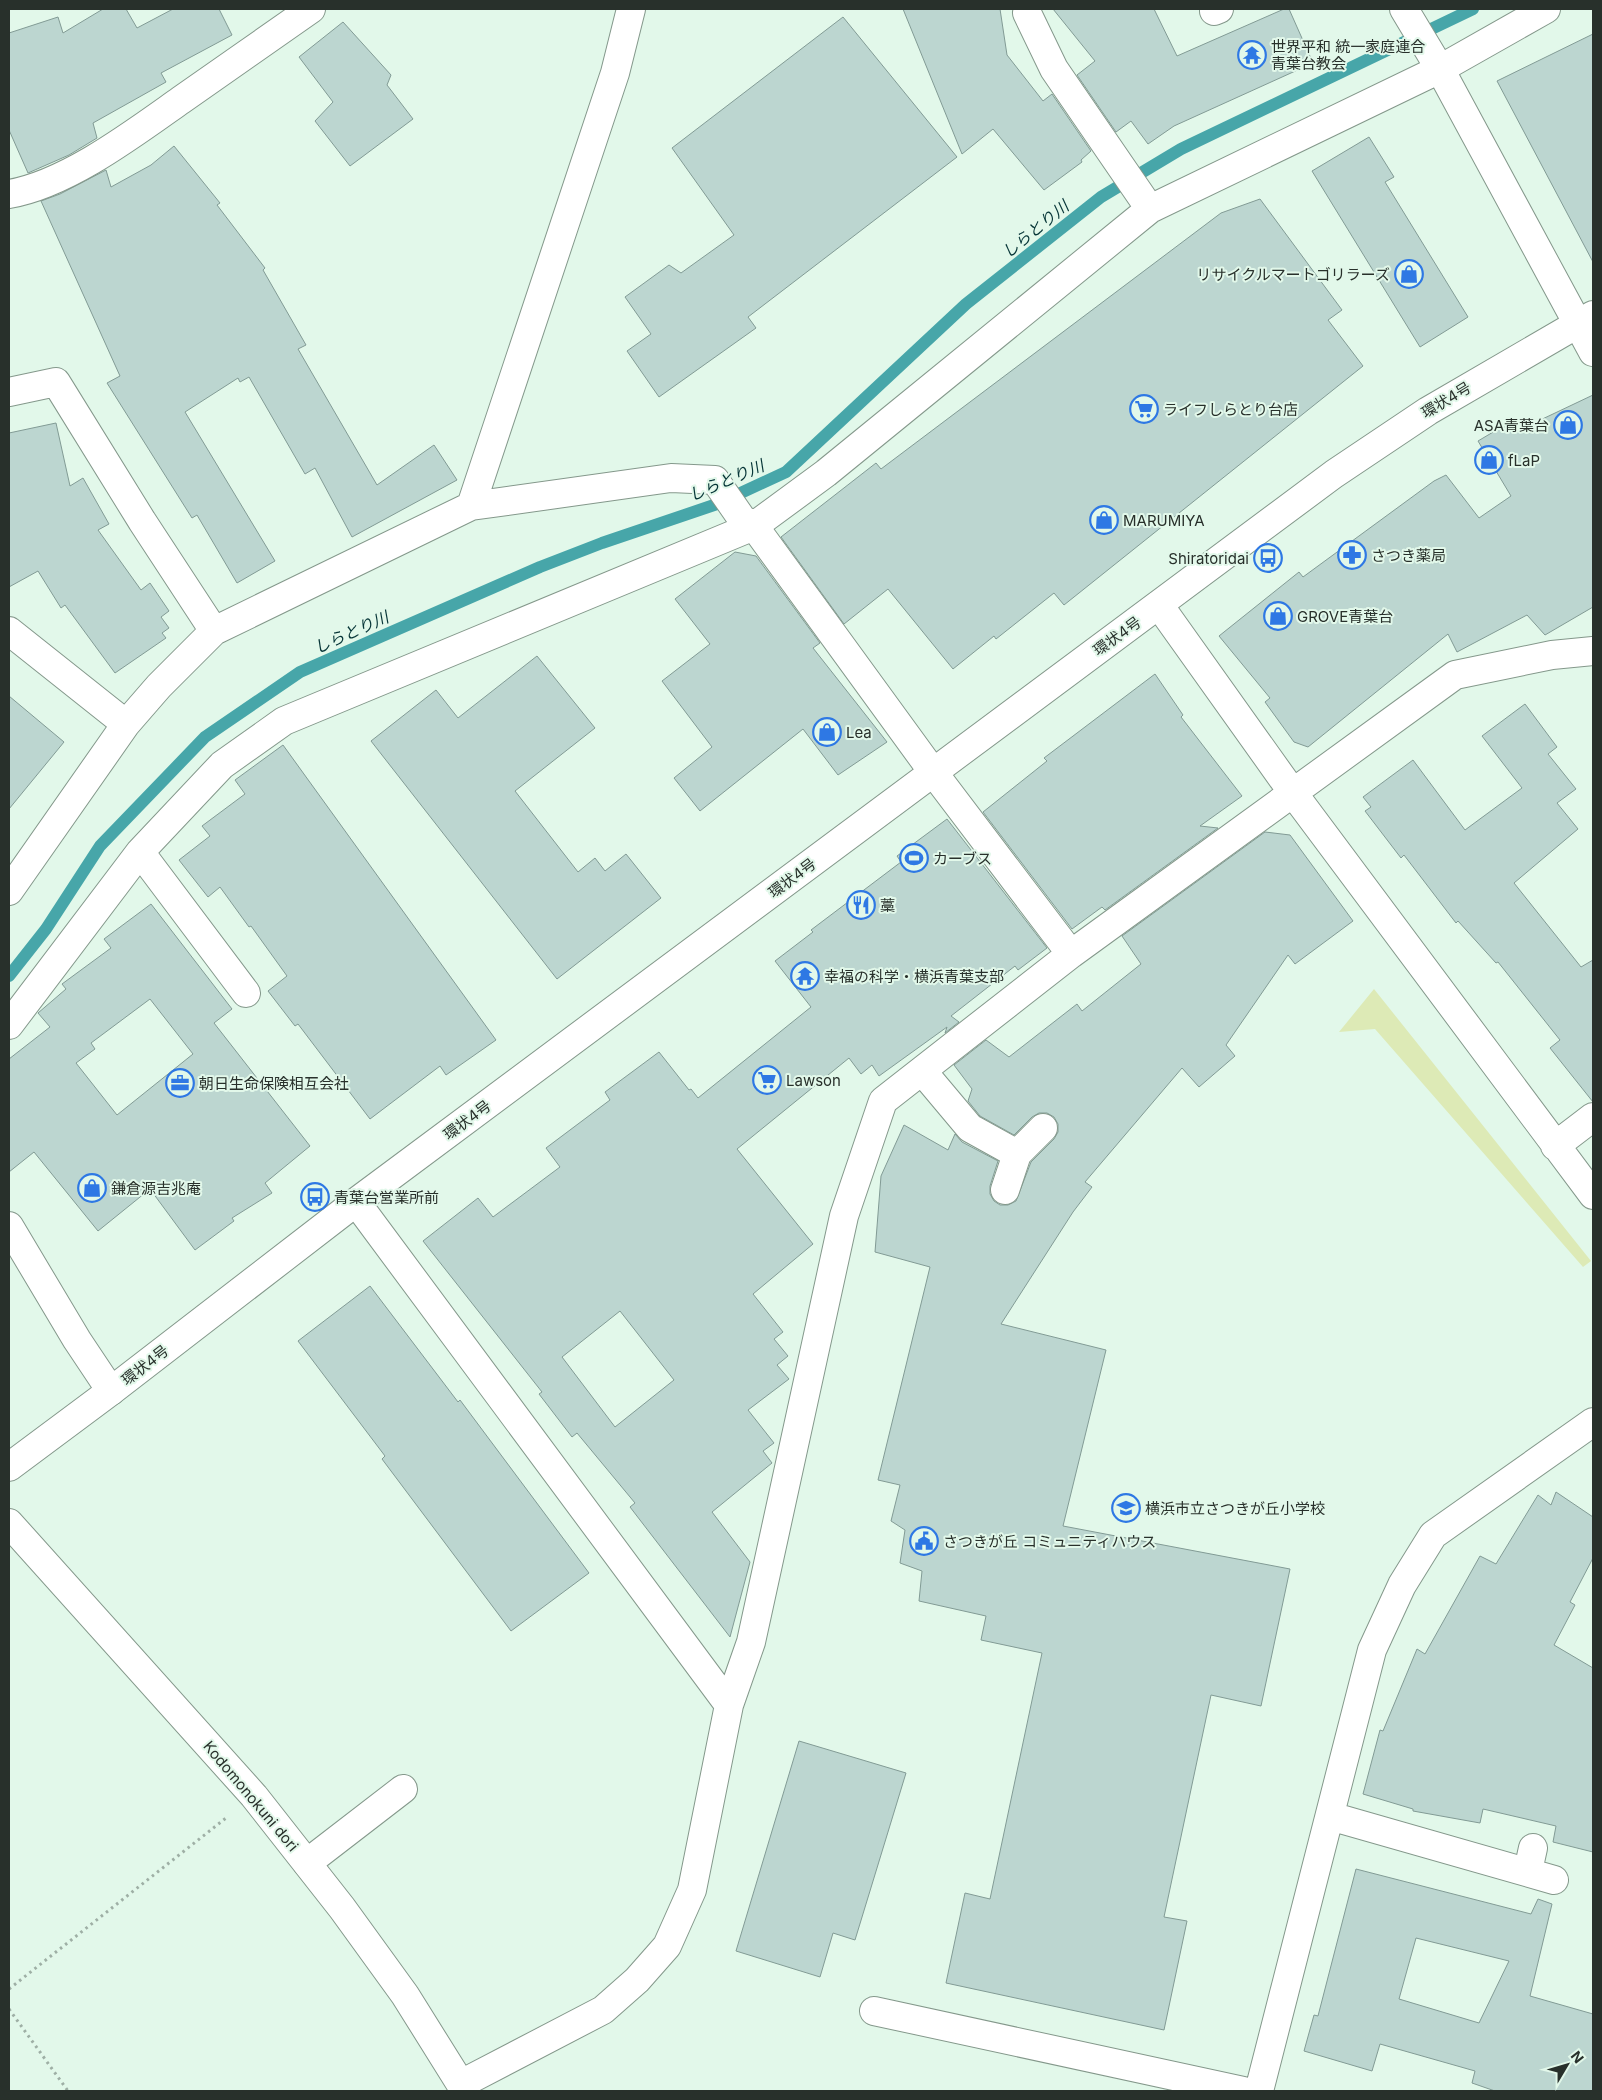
<svg xmlns="http://www.w3.org/2000/svg" width="1602" height="2100" font-family="Inter,'Noto Sans JP',sans-serif">
	<style>
		.green { fill: #ddeab6 }
		.lines { fill: none; stroke-linecap: round; stroke-linejoin: round }
		.stream { stroke: #47a6a9; stroke-width: 12 }
		.building { fill: #bcd6d0; stroke: #829b95; fill-rule: evenodd }
		.minor-casing { stroke: #84988b; stroke-width: 30 }
		.major-casing { stroke: #84988b; stroke-width: 30 }
		.path { stroke: #9eafa5; stroke-width: 3; stroke-dasharray: 2.5 4; stroke-linecap: butt }
		.minor { stroke: #fff; stroke-width: 28 }
		.major { stroke: #fff; stroke-width: 28 }
		.labels { text-anchor: middle; dominant-baseline: central; stroke-width: 4; stroke-linejoin: round; paint-order: stroke }
		.poi-label { font-size: 15px; fill: #28302b; stroke: #e2f8ea; text-anchor: start }
		.street-label { font-size: 15px; fill: #28302b; stroke: #e2f8ea }
		.water-label { font-size: 16px; font-style: italic; fill: #063537; stroke: #e2f8ea }
	</style>
	<rect width="100%" height="100%" fill="#e2f8ea"/>
	<path class="green" d="M 1374,989 L 1591,1261 L 1583,1267 L 1375,1029 L 1339,1032 Z"/>
	<g class="lines">
		<path class="stream" d="M 9,976 L 46,929 L 100,846 L 205,737 L 300,672 L 540,567 L 602,543 L 717,504 L 786,472 L 966,304 L 1101,197 L 1181,149 L 1473,9"/>
	</g>
	<path class="building" d="M 103,9 L 126,9 L 137,28 L 173,9 L 219,9 L 232,35 L 161,73 L 166,82 L 93,123 L 97,138 L 69,155 L 28,173 L 9,130 L 9,33 L 58,17 L 63,33 Z
		M 903,9 L 1000,9 L 1007,55 L 1043,101 L 1052,94 L 1091,151 L 1081,160 L 1082,162 L 1044,190 L 993,129 L 962,154 Z
		M 1053,9 L 1154,9 L 1177,56 L 1284,9 L 1289,9 L 1313,63 L 1174,126 L 1148,144 L 1131,121 L 1116,132 L 1077,75 L 1095,61 Z
		M 843,17 L 957,157 L 748,317 L 756,328 L 659,397 L 627,351 L 651,334 L 625,297 L 669,265 L 681,273 L 734,235 L 672,148 Z
		M 343,22 L 391,75 L 387,85 L 413,119 L 350,166 L 315,121 L 333,102 L 299,57 Z
		M 1593,34 L 1593,262 L 1497,81 Z
		M 1369,137 L 1394,177 L 1385,182 L 1468,317 L 1420,347 L 1312,171 Z
		M 174,146 L 220,203 L 217,205 L 265,268 L 263,270 L 306,345 L 298,349 L 377,485 L 434,445 L 457,480 L 352,537 L 315,468 L 305,474 L 249,377 L 240,382 L 238,378 L 185,412 L 275,561 L 237,583 L 197,515 L 192,518 L 107,383 L 120,376 L 41,201 L 60,194 L 106,170 L 111,187 L 151,165 Z
		M 1260,199 L 1342,310 L 1328,320 L 1363,366 L 1064,605 L 1054,593 L 996,639 L 994,636 L 953,669 L 888,589 L 844,624 L 781,537 L 876,463 L 881,469 L 1221,213 Z
		M 1593,395 L 1593,607 L 1545,635 L 1527,615 L 1457,652 L 1448,634 L 1308,747 L 1294,742 L 1265,702 L 1270,698 L 1219,636 L 1299,572 L 1303,577 L 1434,481 L 1446,475 L 1479,518 L 1511,496 L 1478,441 L 1510,422 L 1515,432 Z
		M 56,423 L 70,486 L 83,478 L 109,524 L 98,530 L 141,590 L 150,583 L 169,611 L 161,617 L 169,628 L 162,633 L 166,638 L 115,673 L 65,605 L 61,608 L 38,571 L 9,587 L 9,433 Z
		M 735,552 L 756,556 L 820,643 L 813,648 L 887,742 L 838,775 L 803,729 L 700,811 L 674,778 L 712,747 L 662,681 L 710,644 L 675,599 Z
		M 537,656 L 595,728 L 515,791 L 578,872 L 595,858 L 605,871 L 626,854 L 661,898 L 557,979 L 371,741 L 436,690 L 458,718 Z
		M 1155,674 L 1183,715 L 1181,717 L 1242,796 L 1200,826 L 1218,828 L 1105,910 L 1102,907 L 1072,929 L 983,812 L 1047,761 L 1044,758 Z
		M 9,696 L 64,742 L 9,809 Z
		M 1525,704 L 1557,747 L 1548,754 L 1576,789 L 1557,803 L 1578,829 L 1514,883 L 1581,967 L 1593,960 L 1593,1102 L 1550,1048 L 1560,1040 L 1498,962 L 1496,963 L 1458,921 L 1456,923 L 1404,855 L 1401,858 L 1365,811 L 1371,807 L 1363,797 L 1413,760 L 1465,830 L 1522,788 L 1482,736 Z
		M 283,745 L 496,1040 L 446,1075 L 440,1066 L 370,1119 L 298,1024 L 295,1026 L 268,991 L 287,976 L 251,926 L 249,927 L 220,887 L 208,897 L 179,860 L 210,836 L 202,826 L 245,794 L 235,780 Z
		M 947,819 L 1047,948 L 1018,970 L 1015,966 L 951,1016 L 959,1022 L 945,1033 L 947,1027 L 879,1076 L 872,1065 L 861,1074 L 849,1058 L 737,1149 L 813,1244 L 753,1294 L 783,1332 L 774,1339 L 788,1356 L 777,1365 L 789,1379 L 748,1410 L 774,1443 L 763,1451 L 772,1463 L 712,1512 L 750,1562 L 730,1637 L 630,1507 L 635,1503 L 577,1433 L 572,1437 L 539,1394 L 542,1392 L 423,1241 L 478,1198 L 493,1217 L 560,1167 L 546,1148 L 610,1100 L 605,1092 L 659,1052 L 689,1090 L 691,1089 L 698,1098 L 811,1007 L 775,961 L 813,932 L 811,930 L 901,862 L 897,856 ZM 620,1311 L 674,1380 L 615,1427 L 562,1357 Z
		M 1265,832 L 1290,835 L 1353,921 L 1295,964 L 1288,955 L 1226,1045 L 1235,1056 L 1199,1087 L 1182,1068 L 1085,1182 L 1092,1187 L 1073,1212 L 1001,1324 L 1106,1350 L 1063,1526 L 1290,1569 L 1261,1706 L 1211,1695 L 1164,1917 L 1187,1921 L 1164,2030 L 946,1983 L 965,1893 L 990,1899 L 1042,1653 L 981,1640 L 986,1616 L 919,1601 L 922,1571 L 900,1563 L 905,1530 L 891,1521 L 900,1485 L 878,1480 L 930,1267 L 875,1252 L 881,1176 L 904,1125 L 948,1150 L 955,1134 L 962,1142 L 998,1161 L 990,1186 L 990,1194 L 994,1201 L 1000,1205 L 1008,1205 L 1016,1201 L 1031,1162 L 1054,1139 L 1058,1132 L 1058,1124 L 1054,1117 L 1047,1113 L 1039,1113 L 1032,1117 L 1014,1135 L 980,1116 L 968,1101 L 972,1089 L 954,1065 L 986,1040 L 1009,1057 L 1077,1004 L 1082,1011 L 1141,964 L 1122,936 Z
		M 151,904 L 232,1009 L 214,1023 L 310,1146 L 265,1183 L 272,1193 L 232,1218 L 234,1221 L 195,1250 L 150,1189 L 98,1231 L 34,1152 L 9,1172 L 9,1059 L 50,1027 L 38,1013 L 66,989 L 62,984 L 111,948 L 104,939 ZM 150,999 L 193,1054 L 117,1115 L 76,1063 L 95,1049 L 91,1043 Z
		M 370,1286 L 458,1402 L 460,1400 L 589,1573 L 511,1631 L 382,1459 L 385,1456 L 298,1341 Z
		M 1556,1492 L 1593,1517 L 1593,1558 L 1570,1602 L 1575,1605 L 1554,1645 L 1593,1668 L 1593,1852 L 1553,1842 L 1556,1826 L 1483,1809 L 1480,1823 L 1413,1811 L 1413,1809 L 1363,1794 L 1380,1730 L 1383,1731 L 1417,1649 L 1425,1654 L 1480,1556 L 1496,1564 L 1538,1495 L 1551,1505 Z
		M 799,1741 L 906,1773 L 855,1940 L 833,1933 L 820,1977 L 736,1951 Z
		M 1356,1869 L 1531,1914 L 1538,1899 L 1552,1904 L 1530,1996 L 1593,2014 L 1593,2091 L 1495,2091 L 1472,2083 L 1475,2071 L 1380,2044 L 1372,2071 L 1304,2051 L 1314,2015 L 1318,2016 ZM 1416,1938 L 1509,1961 L 1479,2023 L 1399,1999 Z"/>
	<g class="lines">
		<defs>
			<path id="minor" d="M 1404,9 L 1440,69 L 1593,352
				M 1214,11 L 1219,9
				M 1027,13 L 1054,69 L 1150,209
				M 9,194 C 67,184 133,134 181,100 C 224,70 268,39 311,9
				M 9,392 L 56,382 L 142,521 L 214,631
				M 471,506 L 615,73 L 631,9
				M 1159,605 L 1293,793 L 1593,1195
				M 9,631 L 126,724
				M 140,852 L 246,993
				M 9,891 L 126,724 L 159,686 L 214,631 L 471,506 L 671,478 L 715,480 L 742,519 L 754,526 L 933,772 L 1071,954
				M 9,1025 L 140,852 L 222,765 L 284,721 L 754,526 L 826,473 L 1150,209 L 1440,69 L 1546,9
				M 923,1072 L 970,1128 L 1017,1154 L 1043,1128
				M 1555,1146 L 1593,1117
				M 1005,1190 L 1017,1154
				M 356,1202 L 729,1705
				M 9,1226 L 77,1340 L 111,1391
				M 1330,1816 L 1554,1880
				M 307,1863 L 403,1789
				M 1528,1871 L 1533,1848
				M 874,2011 L 1243,2091
				M 461,2084 L 603,2010 L 637,1980 L 667,1946 L 692,1890 L 729,1705 L 751,1642 L 844,1216 L 883,1101 L 1071,954 L 1455,675 L 1552,655 L 1593,651
				M 1259,2091 L 1372,1650 L 1402,1585 L 1433,1535 L 1593,1422"/>
			<path id="major" d="M 9,1467 L 111,1391 L 356,1202 L 1334,474 L 1428,411 L 1593,315
				M 9,1523 L 254,1796 L 342,1908 L 405,1995 L 465,2091"/>
		</defs>
		<use href="#minor" class="minor-casing"/>
		<use href="#major" class="major-casing"/>
		<path class="path" d="M 9,1989 L 226,1818
			M 9,2009 L 68,2091"/>
		<use href="#minor" class="minor"/>
		<use href="#major" class="major"/>
	</g>
	<defs>
		<symbol id="temple-ring" viewBox="-11 -11 22 22"><circle r="9.5" fill="#e2f8ea" stroke="#2e78e4" stroke-width="1.5"/><path d="M0-6L5-2H3V0L6.5 2.5H4V6H1.5V3h-3V6H-4V2.5H-6.5L-3 0V-2H-5Z" fill="#2e78e4"/></symbol>
		<symbol id="shop-ring" viewBox="-11 -11 22 22"><circle r="9.5" fill="#e2f8ea" stroke="#2e78e4" stroke-width="1.5"/><path d="M-5-2.5h2.3a2.7 3.5 0 0 1 5.4 0H5L5.5 6h-11ZM-1.5-2.5h3a1.5 2.3 0 0 0-3 0Z" fill="#2e78e4"/></symbol>
		<symbol id="supermarket-ring" viewBox="-11 -11 22 22"><circle r="9.5" fill="#e2f8ea" stroke="#2e78e4" stroke-width="1.5"/><path d="M-6-5.5h2.5l.6 2H6L4.5 2H-2.5L-4.4-4H-6ZM-1.5 3.2a1.3 1.3 0 1 0 .1 0ZM3 3.2a1.3 1.3 0 1 0 .1 0Z" fill="#2e78e4"/></symbol>
		<symbol id="pharmacy-ring" viewBox="-11 -11 22 22"><circle r="9.5" fill="#e2f8ea" stroke="#2e78e4" stroke-width="1.5"/><path d="M-2-6h4v4h4v4h-4v4h-4v-4h-4v-4h4Z" fill="#2e78e4"/></symbol>
		<symbol id="bus-ring" viewBox="-11 -11 22 22"><circle r="9.5" fill="#e2f8ea" stroke="#2e78e4" stroke-width="1.5"/><path d="M-5-6H5V4H4V6H2V4H-2V6H-4V4H-5ZM-3.5-4V0h7V-4ZM-3.5 1.2v1.5H-2V1.2ZM2 1.2v1.5H3.5V1.2Z" fill="#2e78e4"/></symbol>
		<symbol id="stadium-ring" viewBox="-11 -11 22 22"><circle r="9.5" fill="#e2f8ea" stroke="#2e78e4" stroke-width="1.5"/><path d="M0-5a6.5 5 0 1 0 0 10a6.5 5 0 1 0 0-10ZM-3.5-1.8h7v3.6h-7Z" fill="#2e78e4"/></symbol>
		<symbol id="restaurant-ring" viewBox="-11 -11 22 22"><circle r="9.5" fill="#e2f8ea" stroke="#2e78e4" stroke-width="1.5"/><path d="M-5-6h1v4h1v-4h1v4h1v-4h1v5L-1.5 .5V6h-2V.5L-5-1ZM5-6V6H3V1.5H1.5Q1.5-4 5-6Z" fill="#2e78e4"/></symbol>
		<symbol id="office-ring" viewBox="-11 -11 22 22"><circle r="9.5" fill="#e2f8ea" stroke="#2e78e4" stroke-width="1.5"/><path d="M-6-3h4V-5.5h4V-3h4V5H-6ZM-1-4.5V-3h2v-1.5ZM-6 0V1H6V0Z" fill="#2e78e4"/></symbol>
		<symbol id="school-ring" viewBox="-11 -11 22 22"><circle r="9.5" fill="#e2f8ea" stroke="#2e78e4" stroke-width="1.5"/><path d="M0-5L7-2L0 1L-7-2ZM-4 1L0 2.5L4 1V4Q0 6-4 4Z" fill="#2e78e4"/></symbol>
		<symbol id="civic-ring" viewBox="-11 -11 22 22"><circle r="9.5" fill="#e2f8ea" stroke="#2e78e4" stroke-width="1.5"/><path d="M-.6-6.5H3V-4.5H.6V-3L4-1V1h2V6H-6V1h2V-1L-.6-3ZM-1.2 2.5V6h2.4V2.5Z" fill="#2e78e4"/></symbol>
	</defs>
	<g fill-rule="evenodd">
		<use href="#temple-ring" x="1236" y="39" width="32" height="32"/>
		<use href="#shop-ring" x="1393" y="258" width="32" height="32"/>
		<use href="#supermarket-ring" x="1128" y="393" width="32" height="32"/>
		<use href="#shop-ring" x="1552" y="409" width="32" height="32"/>
		<use href="#shop-ring" x="1473" y="444" width="32" height="32"/>
		<use href="#shop-ring" x="1088" y="504" width="32" height="32"/>
		<use href="#pharmacy-ring" x="1336" y="539" width="32" height="32"/>
		<use href="#bus-ring" x="1252" y="542" width="32" height="32"/>
		<use href="#shop-ring" x="1262" y="600" width="32" height="32"/>
		<use href="#shop-ring" x="811" y="716" width="32" height="32"/>
		<use href="#stadium-ring" x="898" y="842" width="32" height="32"/>
		<use href="#restaurant-ring" x="845" y="889" width="32" height="32"/>
		<use href="#temple-ring" x="789" y="960" width="32" height="32"/>
		<use href="#supermarket-ring" x="751" y="1064" width="32" height="32"/>
		<use href="#office-ring" x="164" y="1067" width="32" height="32"/>
		<use href="#shop-ring" x="76" y="1172" width="32" height="32"/>
		<use href="#bus-ring" x="299" y="1181" width="32" height="32"/>
		<use href="#school-ring" x="1110" y="1492" width="32" height="32"/>
		<use href="#civic-ring" x="908" y="1525" width="32" height="32"/>
	</g>
	<g class="labels">
		<g class="poi-label">
			<text x="1271" y="46">世界平和 統一家庭連合<tspan x="1271" dy="17">青葉台教会</tspan></text>
			<text x="1390" y="274" text-anchor="end">リサイクルマートゴリラーズ</text>
			<text x="1163" y="409">ライフしらとり台店</text>
			<text x="1549" y="425" text-anchor="end">ASA青葉台</text>
			<text x="1508" y="460">fLaP</text>
			<text x="1123" y="520">MARUMIYA</text>
			<text x="1371" y="555">さつき薬局</text>
			<text x="1249" y="558" text-anchor="end">Shiratoridai</text>
			<text x="1297" y="616">GROVE青葉台</text>
			<text x="846" y="732">Lea</text>
			<text x="933" y="858">カーブス</text>
			<text x="880" y="905">藁</text>
			<text x="824" y="976">幸福の科学・横浜青葉支部</text>
			<text x="786" y="1080">Lawson</text>
			<text x="199" y="1083">朝日生命保険相互会社</text>
			<text x="111" y="1188">鎌倉源吉兆庵</text>
			<text x="334" y="1197">青葉台営業所前</text>
			<text x="1145" y="1508">横浜市立さつきが丘小学校</text>
			<text x="943" y="1541">さつきが丘 コミュニティハウス</text>
		</g>
		<g class="street-label">
			<text transform="translate(1446 400) rotate(-31)">環状4号</text>
			<text transform="translate(1117 636) rotate(-36)">環状4号</text>
			<text transform="translate(792 878) rotate(-37)">環状4号</text>
			<text transform="translate(467 1120) rotate(-37)">環状4号</text>
			<text transform="translate(145 1365) rotate(-38)">環状4号</text>
			<text transform="translate(251 1796) rotate(50)">Kodomonokuni dori</text>
		</g>
		<g class="water-label">
			<text transform="translate(1035 229) rotate(-39)">しらとり川</text>
			<text transform="translate(726 480) rotate(-23)">しらとり川</text>
			<text transform="translate(351 632) rotate(-24)">しらとり川</text>
		</g>
	</g>
	<rect width="1602" height="2100" fill="none" stroke="#28302b" stroke-width="20"/>
	<g transform="translate(1567 2065) rotate(52)" stroke="#e2f8ea" stroke-width="4" paint-order="stroke">
	<path d="M0-4L9 19L0 12L-9 19Z" fill="#28302b"/>
	<text y="-8" font-size="14" font-weight="bold" text-anchor="middle" fill="#28302b">N</text>
	</g>
</svg>
